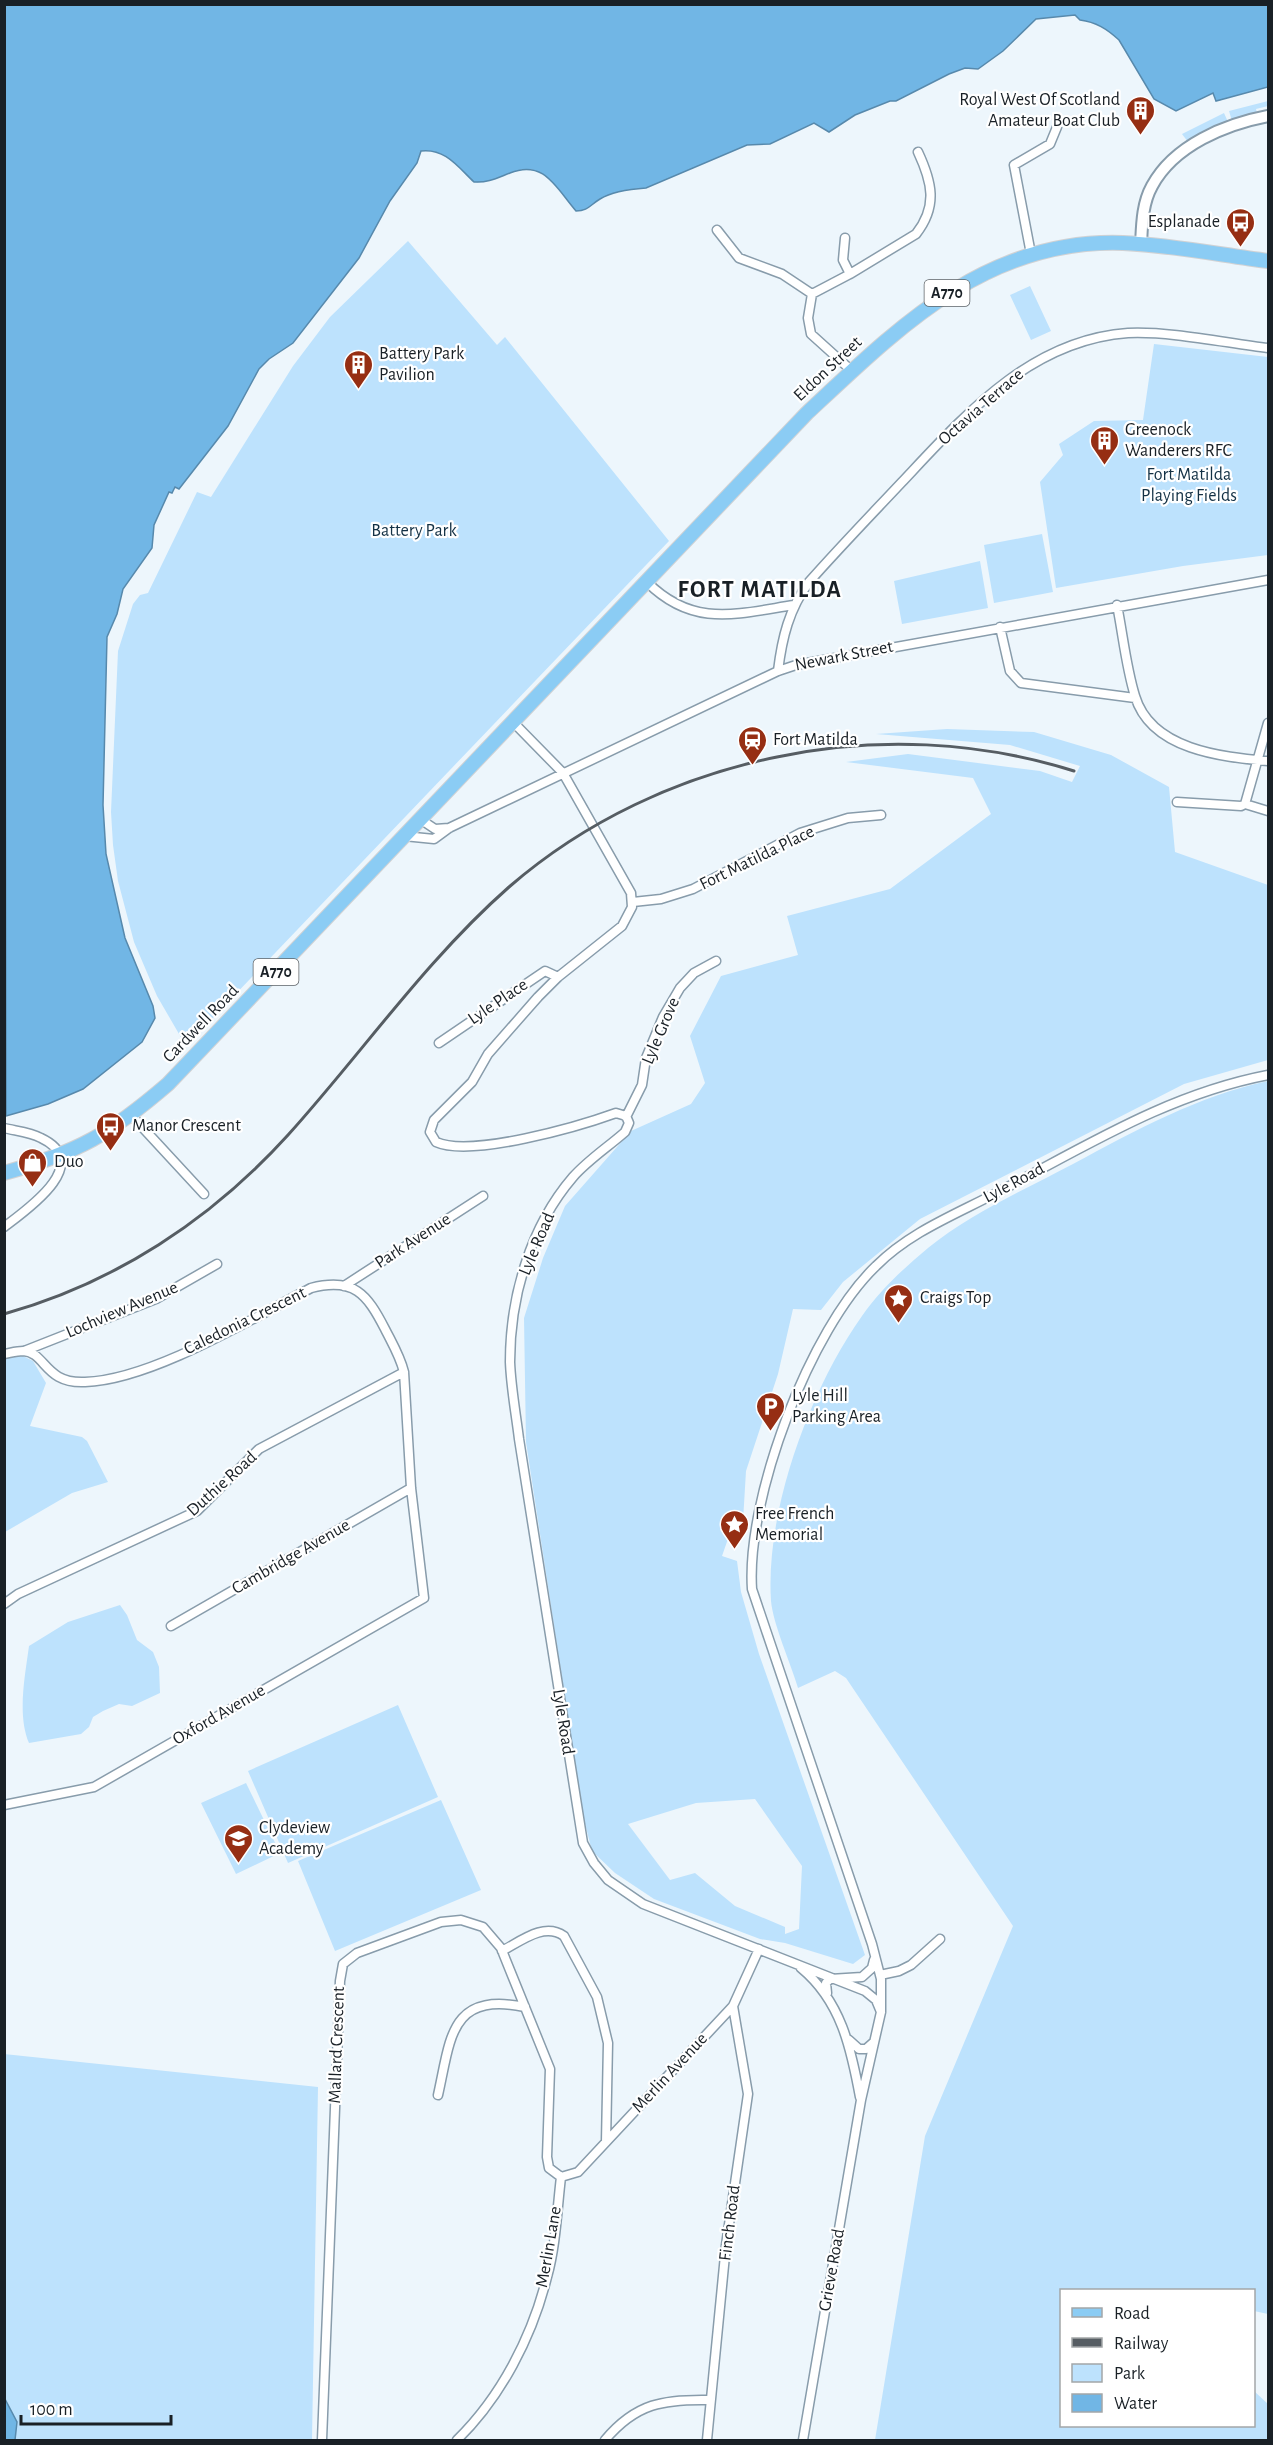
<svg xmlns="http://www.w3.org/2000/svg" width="1273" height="2445" font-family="'Alegreya Sans',sans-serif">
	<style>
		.green { fill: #bde2fd; fill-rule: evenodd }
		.water { fill: #71b6e5; stroke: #5789ac; stroke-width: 1.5 }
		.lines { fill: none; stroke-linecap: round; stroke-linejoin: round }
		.minor-casing { stroke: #889cab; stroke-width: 11 }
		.tertiary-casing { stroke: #889cab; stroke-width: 14 }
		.primary-casing { stroke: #d1d2d4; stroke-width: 16 }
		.minor { stroke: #fff; stroke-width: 8 }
		.tertiary { stroke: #fff; stroke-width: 10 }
		.primary { stroke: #8bccf4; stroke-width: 14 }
		.rail { stroke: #565d63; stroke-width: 3 }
		.labels { text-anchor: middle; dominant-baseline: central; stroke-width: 4.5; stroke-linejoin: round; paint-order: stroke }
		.shield { fill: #fff; stroke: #5e6367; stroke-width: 1.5 }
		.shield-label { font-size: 16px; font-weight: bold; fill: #192026 }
		.poi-label { font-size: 18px; fill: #192026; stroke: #fff; text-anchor: start }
		.street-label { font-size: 18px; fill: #192026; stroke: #fff }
		.park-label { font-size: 18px; fill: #133145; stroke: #fff }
		.district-label { font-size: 24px; font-weight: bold; letter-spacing: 1.5px; fill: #192026; stroke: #fff }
	</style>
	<rect width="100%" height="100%" fill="#edf6fc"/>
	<path class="green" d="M 1268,101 L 1268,106 L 1256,109 L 1257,113 L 1232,121 L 1229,111 Z
		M 1224,113 L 1228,122 L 1188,142 L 1182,134 Z
		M 408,241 L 497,345 L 505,337 L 669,541 L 186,1046 L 157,996 L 134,942 L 118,881 L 113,845 L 111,812 L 118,651 L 133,604 L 140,595 L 148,593 L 197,492 L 211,497 L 293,366 L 330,317 Z
		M 1030,286 L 1051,331 L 1031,340 L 1010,295 Z
		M 1154,344 L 1268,357 L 1268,555 L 1183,566 L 1056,588 L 1040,482 L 1063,455 L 1059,444 L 1094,421 L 1143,420 Z
		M 1042,534 L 1053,592 L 994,603 L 984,545 Z
		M 980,561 L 988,608 L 902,624 L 894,581 Z
		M 947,729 L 1034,732 L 1111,755 L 1169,787 L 1175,852 L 1268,885 L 1268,1060 L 1184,1084 L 920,1219 L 843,1282 L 821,1310 L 793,1309 L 778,1374 L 746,1471 L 742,1538 L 729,1536 L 722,1556 L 737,1561 L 741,1592 L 759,1654 L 865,1955 L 853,1964 L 785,1943 L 760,1939 L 654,1899 L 615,1873 L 592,1851 L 583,1816 L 526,1442 L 524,1318 L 543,1258 L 565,1206 L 631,1131 L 691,1104 L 705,1083 L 690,1036 L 721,976 L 798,955 L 787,916 L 890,889 L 991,814 L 973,778 L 846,762 L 908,754 L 1040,771 L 1072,782 L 1080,766 L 1010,745 L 876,734 ZM 755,1799 L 802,1866 L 799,1929 L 785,1934 L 785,1927 L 735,1906 L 695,1873 L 670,1880 L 628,1824 L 696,1803 Z
		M 1268,1081 L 1268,2314 L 1254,2311 L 1254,2290 L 1062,2290 L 1062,2426 L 1254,2426 L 1254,2391 L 1268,2404 L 1268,2440 L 875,2440 L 925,2136 L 1013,1926 L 846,1678 L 835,1671 L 798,1688 C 791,1664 773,1624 771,1601 C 765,1511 810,1389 862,1316 C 880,1290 904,1268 928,1248 C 971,1213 1024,1190 1073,1164 C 1136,1130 1198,1096 1268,1081 Z
		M 23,1356 L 33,1361 L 46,1383 L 30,1426 L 82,1437 L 87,1441 L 108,1482 L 72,1493 L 5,1532 L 5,1357 Z
		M 120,1605 L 127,1615 L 137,1640 L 153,1652 L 159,1667 L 160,1693 L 132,1706 L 119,1704 L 103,1711 L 93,1717 L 89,1727 L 81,1734 L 29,1743 C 17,1715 25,1676 29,1646 L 68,1622 Z
		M 398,1705 L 438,1797 L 288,1863 L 248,1771 Z
		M 246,1783 L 280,1853 L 236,1874 L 201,1803 Z
		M 441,1800 L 481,1890 L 335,1951 L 298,1861 Z
		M 4,2054 L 318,2087 L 312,2440 L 5,2440 Z"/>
	<path class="water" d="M 4,5 L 1268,5 L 1268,87 L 1216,101 L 1213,93 L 1176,111 L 1154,99 L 1119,40 C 1107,29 1096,22 1080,20 L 1075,15 L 1036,19 L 1003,51 L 978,69 L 965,68 L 949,74 L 896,101 L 890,101 L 855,115 L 829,132 L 814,123 L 770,144 L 747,145 L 646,188 C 631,189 613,191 600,199 C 590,205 588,211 576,211 C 556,188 544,159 510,173 C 497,178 488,183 474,182 C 458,167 445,148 421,151 L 417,163 L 390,201 L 359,258 L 293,343 L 269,359 L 259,369 L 228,426 L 179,489 L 175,487 L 172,493 L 169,492 L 154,525 L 152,548 L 123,589 L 117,614 L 107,637 L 103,805 L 106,854 L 125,938 L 153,1006 L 155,1018 L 142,1042 L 83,1089 L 48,1104 L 6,1116 Z
		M 5,2399 L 17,2422 L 15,2440 L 5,2440 Z"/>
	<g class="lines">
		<defs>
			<path id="minor" d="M 717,230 L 739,258 L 782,274 L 812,294
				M 845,238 L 843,260 L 850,274
				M 1031,254 L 1014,165 L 1050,144 L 1057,127
				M 852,371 L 811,334 L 808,318 L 812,294 L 850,274 L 916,234 C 938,206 932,182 918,152
				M 647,582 C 693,628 736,614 794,605
				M 1117,605 C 1123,635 1126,667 1135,696 C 1151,750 1222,757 1268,761
				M 1000,627 L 1010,671 L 1021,683 L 1135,698
				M 778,671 C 782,638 789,609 809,582 C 839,548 871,515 902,482 C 965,415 1030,340 1128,333 C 1170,331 1226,343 1268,348
				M 513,722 L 563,773 L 631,893 L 632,907 L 622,926 L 558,977 L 538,997 L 488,1054 L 472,1082 L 434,1120 L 430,1132 L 436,1142 C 471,1158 580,1126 616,1113 L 626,1116 L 629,1123 L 625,1132 C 608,1147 588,1160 573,1177 C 530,1227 510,1297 510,1362 C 511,1388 516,1414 519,1439 L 583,1843 L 594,1863 L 608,1880 L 643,1904 L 865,1991 L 876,2000 L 881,2012
				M 1268,723 L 1245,804 L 1268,811
				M 1177,802 L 1241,806 L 1245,804
				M 420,819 L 435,829 L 449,828
				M 404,836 L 434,839 L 449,828 L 778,671 L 796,665 L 1268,580
				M 633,902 L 661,899 L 693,889 L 800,833 L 848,818 L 881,815
				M 439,1043 L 545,971 L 558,977
				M 131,1115 L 204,1194
				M 626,1117 L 642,1085 L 646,1058 L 663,1017 L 680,988 L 694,973 L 716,961
				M 4,1128 C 16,1131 30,1132 41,1138 C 94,1163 28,1209 4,1227
				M 344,1286 L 483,1196
				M 24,1351 L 156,1299 L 217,1264
				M 4,1354 C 10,1353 17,1351 23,1351 C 46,1352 44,1384 85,1382 C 151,1380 251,1319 311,1288 C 354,1277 367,1294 385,1329 C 392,1343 400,1356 404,1372 L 411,1488 L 424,1598 L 94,1787 L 4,1805
				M 4,1604 L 18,1594 L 197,1511 L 259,1449 L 404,1372
				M 171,1626 L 411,1488
				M 502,1951 C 521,1941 544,1922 564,1936 L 597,1997 L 608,2043 L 606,2142
				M 801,1968 C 841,2001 851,2048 860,2097
				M 880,1975 L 899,1971 L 911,1965 L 940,1939
				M 827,1993 L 826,1983 L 830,1979 L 862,1977 L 872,1968 L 874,1960
				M 849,2040 L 859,2049 L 866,2049 L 874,2042
				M 438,2095 C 451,2037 450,1992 525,2007
				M 561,2177 L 578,2172 L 733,2006 L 759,1949
				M 322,2440 L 340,1981 L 343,1964 L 357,1953 L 441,1922 L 461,1920 L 483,1927 L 501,1948 L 550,2069 L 547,2157 L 549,2168 L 561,2177
				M 457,2440 C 501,2397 532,2337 547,2277 C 556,2245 557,2210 561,2177
				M 605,2440 C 636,2403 664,2399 710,2400
				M 707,2440 L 726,2245 L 748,2094 L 733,2006
				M 803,2440 L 861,2100 L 881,2012 L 881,1979 L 872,1944 L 752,1589 C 746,1498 810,1329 876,1266 C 911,1231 957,1214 1000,1191 C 1088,1145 1169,1094 1268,1075"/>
			<path id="tertiary" d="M 1141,245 C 1142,225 1142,204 1152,186 C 1174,145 1226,124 1268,116"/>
			<path id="primary" d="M 4,1173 C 79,1152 110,1134 168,1084 L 807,413 C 899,327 987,238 1123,243 C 1172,245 1221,255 1268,261"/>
		</defs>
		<use href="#minor" class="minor-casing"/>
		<use href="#tertiary" class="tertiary-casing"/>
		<use href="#primary" class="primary-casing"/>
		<use href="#minor" class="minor"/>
		<use href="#tertiary" class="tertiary"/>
		<use href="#primary" class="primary"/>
		<path class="rail" d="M 4,1314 C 115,1283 211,1220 288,1135 C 362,1053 425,961 509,887 C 585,821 679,777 777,757 C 875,736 979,741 1074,771"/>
	</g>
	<defs>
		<symbol id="building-pin" viewBox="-11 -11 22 30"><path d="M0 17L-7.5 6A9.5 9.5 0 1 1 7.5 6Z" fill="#962e13" stroke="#fff"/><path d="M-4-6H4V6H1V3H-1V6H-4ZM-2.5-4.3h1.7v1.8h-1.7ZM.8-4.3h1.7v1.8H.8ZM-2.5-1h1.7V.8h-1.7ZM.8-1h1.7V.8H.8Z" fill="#fff"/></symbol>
		<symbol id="bus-pin" viewBox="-11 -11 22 30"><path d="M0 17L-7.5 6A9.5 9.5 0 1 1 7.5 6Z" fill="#962e13" stroke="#fff"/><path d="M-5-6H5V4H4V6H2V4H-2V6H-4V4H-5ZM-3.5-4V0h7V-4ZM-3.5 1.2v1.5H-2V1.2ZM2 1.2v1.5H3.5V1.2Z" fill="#fff"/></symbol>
		<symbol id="station-pin" viewBox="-11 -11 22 30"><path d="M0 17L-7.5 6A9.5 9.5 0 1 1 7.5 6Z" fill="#962e13" stroke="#fff"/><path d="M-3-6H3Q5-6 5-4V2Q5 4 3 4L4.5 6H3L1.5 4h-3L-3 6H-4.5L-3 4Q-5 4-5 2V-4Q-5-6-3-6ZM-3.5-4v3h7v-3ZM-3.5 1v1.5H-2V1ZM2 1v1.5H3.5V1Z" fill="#fff"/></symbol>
		<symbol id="shop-pin" viewBox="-11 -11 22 30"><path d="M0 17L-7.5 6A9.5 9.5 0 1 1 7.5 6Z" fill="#962e13" stroke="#fff"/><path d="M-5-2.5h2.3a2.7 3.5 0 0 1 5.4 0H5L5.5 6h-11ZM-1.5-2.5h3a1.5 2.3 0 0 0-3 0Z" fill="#fff"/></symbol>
		<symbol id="sight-pin" viewBox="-11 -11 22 30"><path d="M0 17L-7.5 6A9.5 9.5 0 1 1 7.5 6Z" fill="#962e13" stroke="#fff"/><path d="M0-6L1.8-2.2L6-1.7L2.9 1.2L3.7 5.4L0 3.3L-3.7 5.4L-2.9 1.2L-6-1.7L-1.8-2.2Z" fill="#fff"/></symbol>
		<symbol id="parking-pin" viewBox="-11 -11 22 30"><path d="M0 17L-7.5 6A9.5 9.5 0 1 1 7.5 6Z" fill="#962e13" stroke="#fff"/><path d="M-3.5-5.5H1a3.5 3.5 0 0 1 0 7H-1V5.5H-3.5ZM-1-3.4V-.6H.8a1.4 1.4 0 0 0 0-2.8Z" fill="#fff"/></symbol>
		<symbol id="school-pin" viewBox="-11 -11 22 30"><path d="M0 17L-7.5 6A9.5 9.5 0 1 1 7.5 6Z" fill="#962e13" stroke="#fff"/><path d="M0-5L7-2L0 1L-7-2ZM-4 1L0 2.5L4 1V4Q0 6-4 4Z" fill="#fff"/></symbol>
	</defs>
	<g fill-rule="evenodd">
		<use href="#building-pin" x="1124" y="94" width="33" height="45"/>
		<use href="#bus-pin" x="1224" y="206" width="33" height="45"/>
		<use href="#building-pin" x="342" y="348" width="33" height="45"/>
		<use href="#building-pin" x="1088" y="424" width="33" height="45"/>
		<use href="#station-pin" x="736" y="724" width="33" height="45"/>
		<use href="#bus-pin" x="94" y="1110" width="33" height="45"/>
		<use href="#shop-pin" x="16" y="1146" width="33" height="45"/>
		<use href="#sight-pin" x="882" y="1282" width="33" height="45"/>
		<use href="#parking-pin" x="754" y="1390" width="33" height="45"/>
		<use href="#sight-pin" x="718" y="1508" width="33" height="45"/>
		<use href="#school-pin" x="222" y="1822" width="33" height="45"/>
	</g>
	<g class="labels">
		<g class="shield">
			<rect x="924.5" y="280" width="45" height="26" rx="4.5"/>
			<rect x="253.5" y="959" width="45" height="26" rx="4.5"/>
		</g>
		<g class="shield-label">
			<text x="947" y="293">A770</text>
			<text x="276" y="972">A770</text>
		</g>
		<g class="poi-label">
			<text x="1120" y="100" text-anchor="end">Royal West Of Scotland<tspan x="1120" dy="21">Amateur Boat Club</tspan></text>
			<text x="1220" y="222" text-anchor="end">Esplanade</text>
			<text x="379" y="354">Battery Park<tspan x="379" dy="21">Pavilion</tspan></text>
			<text x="1125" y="430">Greenock<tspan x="1125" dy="21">Wanderers RFC</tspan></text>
			<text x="773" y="740">Fort Matilda</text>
			<text x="132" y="1126">Manor Crescent</text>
			<text x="54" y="1162">Duo</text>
			<text x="920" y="1298">Craigs Top</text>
			<text x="792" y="1396">Lyle Hill<tspan x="792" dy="21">Parking Area</tspan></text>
			<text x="755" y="1514">Free French<tspan x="755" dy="21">Memorial</tspan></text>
			<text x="259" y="1828">Clydeview<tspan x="259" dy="21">Academy</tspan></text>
		</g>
		<g class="street-label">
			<text transform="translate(828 369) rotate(-43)">Eldon Street</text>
			<text transform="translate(981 407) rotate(-41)">Octavia Terrace</text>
			<text transform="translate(844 656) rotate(-11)">Newark Street</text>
			<text transform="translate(757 858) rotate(-26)">Fort Matilda Place</text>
			<text transform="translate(498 1002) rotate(-34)">Lyle Place</text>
			<text transform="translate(201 1024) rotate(-46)">Cardwell Road</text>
			<text transform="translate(661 1031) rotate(-67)">Lyle Grove</text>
			<text transform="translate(1014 1183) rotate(-28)">Lyle Road</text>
			<text transform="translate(413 1241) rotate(-33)">Park Avenue</text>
			<text transform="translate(537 1244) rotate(-67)">Lyle Road</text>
			<text transform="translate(122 1310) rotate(-23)">Lochview Avenue</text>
			<text transform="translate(245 1321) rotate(-26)">Caledonia Crescent</text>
			<text transform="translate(222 1484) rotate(-42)">Duthie Road</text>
			<text transform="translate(291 1557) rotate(-30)">Cambridge Avenue</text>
			<text transform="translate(219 1715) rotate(-30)">Oxford Avenue</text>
			<text transform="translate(563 1722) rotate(81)">Lyle Road</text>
			<text transform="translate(337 2045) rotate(-88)">Mallard Crescent</text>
			<text transform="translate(670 2073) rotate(-47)">Merlin Avenue</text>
			<text transform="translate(730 2223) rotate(-83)">Finch Road</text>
			<text transform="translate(549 2247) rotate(-80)">Merlin Lane</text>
			<text transform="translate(832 2270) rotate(-80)">Grieve Road</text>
		</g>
		<g class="park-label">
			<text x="1189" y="475">Fort Matilda<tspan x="1189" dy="21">Playing Fields</tspan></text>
			<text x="414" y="531">Battery Park</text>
		</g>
		<g class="district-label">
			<text x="760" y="590">FORT MATILDA</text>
		</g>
	</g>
	<rect width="1273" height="2445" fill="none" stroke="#192026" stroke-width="12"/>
	<rect x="1060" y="2289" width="195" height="138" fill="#ffffff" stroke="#a3a6a8" stroke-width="1.5"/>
	<rect x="1072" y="2308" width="30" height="9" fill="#8bccf4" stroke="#a3a6a8" stroke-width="1.5"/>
	<text x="1114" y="2319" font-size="18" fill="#192026">Road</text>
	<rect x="1072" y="2338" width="30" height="9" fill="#565d63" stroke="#a3a6a8" stroke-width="1.5"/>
	<text x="1114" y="2349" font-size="18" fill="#192026">Railway</text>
	<rect x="1072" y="2364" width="30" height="18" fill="#bde2fd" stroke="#a3a6a8" stroke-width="1.5"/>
	<text x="1114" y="2379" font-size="18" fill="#192026">Park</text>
	<rect x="1072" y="2394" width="30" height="18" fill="#71b6e5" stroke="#a3a6a8" stroke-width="1.5"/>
	<text x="1114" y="2409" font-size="18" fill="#192026">Water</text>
	<path d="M21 2415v9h150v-9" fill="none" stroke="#192026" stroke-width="3"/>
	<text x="30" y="2415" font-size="18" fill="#192026" stroke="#ffffff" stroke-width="4.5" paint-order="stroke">100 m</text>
</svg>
